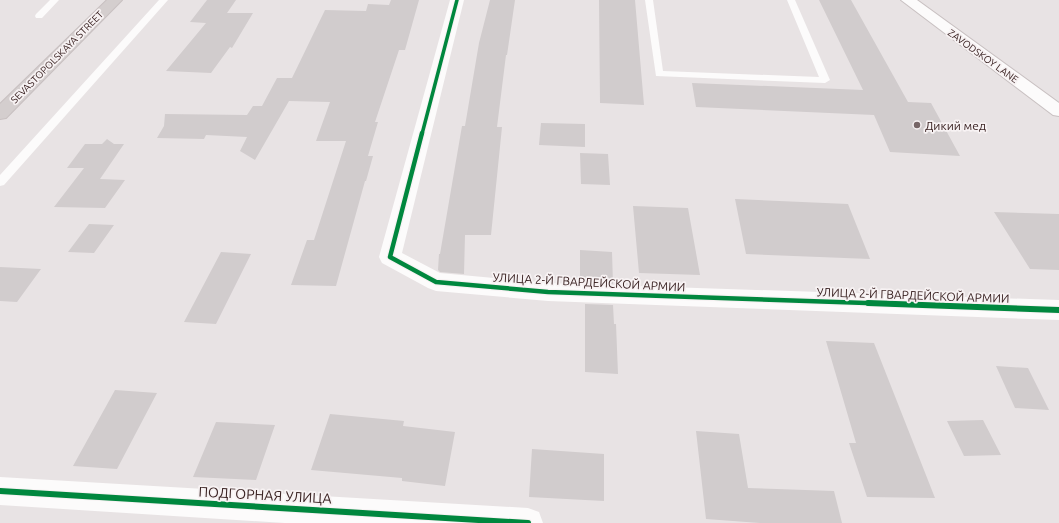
<svg xmlns="http://www.w3.org/2000/svg" width="1059" height="523" font-family="Ubuntu,sans-serif">
	<style>
		.building { fill: #d1cccd }
		.lines { fill: none; stroke-linecap: round; stroke-linejoin: round }
		.secondary-casing { stroke: #c8c0c1; stroke-width: 2 }
		.primary-casing { stroke: #c8c0c1; stroke-width: 2 }
		.lane { fill: #fcfbfb; fill-rule: evenodd }
		.street { fill: #fcfbfb; fill-rule: evenodd }
		.secondary { fill: #fcfbfb; fill-rule: evenodd }
		.primary { fill: #d4cece; fill-rule: evenodd }
		.cycleway-far2-casing { stroke: #f7f2f3; stroke-width: 5.5 }
		.cycleway-far1-casing { stroke: #f7f2f3; stroke-width: 7 }
		.cycleway-casing { stroke: #f7f2f3; stroke-width: 8 }
		.cycleway-far2 { stroke: #00873e; stroke-width: 3.5 }
		.cycleway-far1 { stroke: #00873e; stroke-width: 4.5 }
		.cycleway { stroke: #00873e; stroke-width: 6 }
		.poi-dot { fill: #776667; stroke: #f7f2f3; stroke-width: 1.5 }
		.labels { text-anchor: middle; dominant-baseline: central; stroke-width: 3.5; stroke-linejoin: round; paint-order: stroke }
		.far-street-label { font-size: 10px; fill: #3a2323; stroke: #f7f2f3 }
		.poi-label { font-size: 12px; fill: #3a2323; stroke: #f7f2f3; text-anchor: start }
		.street-label { font-size: 12px; fill: #3a2323; stroke: #f7f2f3 }
		.near-street-label { font-size: 14px; fill: #3a2323; stroke: #f7f2f3 }
	</style>
	<rect width="100%" height="100%" fill="#e8e3e4"/>
	<path class="building" d="M 207,0 L 236,0 L 227,13 L 253,13 L 232,48 L 230,47 L 211,73 L 166,71 L 206,23 L 190,22 Z
		M 391,0 L 419,0 L 405,50 L 399,50 L 375,122 L 378,122 L 368,156 L 373,156 L 366,181 L 365,181 L 336,286 L 291,285 L 307,240 L 314,240 L 346,141 L 316,141 L 330,102 L 289,101 L 255,160 L 240,151 L 247,137 L 206,135 L 204,139 L 157,138 L 164,126 L 165,114 L 247,115 L 253,106 L 262,106 L 277,78 L 292,78 L 325,10 L 366,11 L 368,4 L 389,5 Z
		M 490,0 L 515,0 L 507,55 L 506,55 L 497,127 L 502,127 L 491,235 L 465,235 L 464,274 L 440,272 L 438,270 L 439,254 L 440,254 L 462,126 L 465,126 L 479,43 Z
		M 599,0 L 635,0 L 644,105 L 600,103 Z
		M 819,0 L 851,0 L 908,102 L 931,103 L 960,156 L 890,152 L 874,115 L 696,107 L 692,83 L 863,90 Z
		M 541,123 L 585,124 L 585,147 L 539,145 Z
		M 107,139 L 114,144 L 124,144 L 100,179 L 125,180 L 105,208 L 54,207 L 84,168 L 67,168 L 85,144 L 102,144 Z
		M 580,153 L 608,154 L 610,185 L 581,184 Z
		M 735,199 L 848,204 L 870,259 L 746,254 Z
		M 633,206 L 688,208 L 700,275 L 639,273 Z
		M 994,212 L 1059,214 L 1059,270 L 1030,269 Z
		M 89,224 L 114,225 L 94,253 L 68,252 Z
		M 580,250 L 612,252 L 613,284 L 580,283 Z
		M 221,252 L 251,254 L 216,324 L 184,322 Z
		M 0,267 L 41,269 L 17,302 L 0,301 Z
		M 585,304 L 613,305 L 614,324 L 616,324 L 618,374 L 585,372 Z
		M 826,341 L 874,343 L 935,498 L 867,497 L 849,443 L 856,443 Z
		M 996,366 L 1028,368 L 1049,410 L 1015,408 Z
		M 115,390 L 157,393 L 117,469 L 73,466 Z
		M 330,414 L 404,421 L 403,426 L 455,432 L 445,486 L 402,481 L 402,478 L 311,470 Z
		M 983,420 L 1001,455 L 964,456 L 947,421 Z
		M 216,422 L 275,425 L 256,480 L 193,477 Z
		M 696,431 L 739,434 L 748,488 L 834,491 L 842,523 L 760,523 L 706,519 Z
		M 532,449 L 604,454 L 604,501 L 529,497 Z"/>
	<g class="lines">
		<defs>
			<path id="secondary" d="M 901,0 L 917,0 L 1059,103 L 1059,116 L 1053,115 Z"/>
			<path id="primary" d="M 107,0 L 122,0 L 6,118 L 0,119 L 0,104 Z"/>
		</defs>
		<use href="#secondary" class="secondary-casing"/>
		<use href="#primary" class="primary-casing"/>
		<path class="lane" d="M 50,0 L 59,0 L 42,18 L 36,18 L 35,16 L 36,14 Z
			M 159,0 L 168,0 L 4,185 L 0,186 L 0,175 Z
			M 645,0 L 653,0 L 663,71 L 819,77 L 787,0 L 795,0 L 830,80 L 825,83 L 656,76 Z"/>
		<path class="street" d="M 450,0 L 464,0 L 402,253 L 440,273 L 548,283 L 1059,300 L 1059,320 L 548,301 L 436,291 L 428,288 L 382,263 L 379,257 Z
			M 0,477 L 528,508 L 539,512 L 543,523 L 285,523 L 0,505 Z"/>
		<use href="#secondary" class="secondary"/>
		<use href="#primary" class="primary"/>
		<defs>
			<path id="cycleway-far2" d="M 422,134 L 457,0"/>
			<path id="cycleway-far1" d="M 422,133 L 390,257 L 436,282 L 548,292 L 896,304"/>
			<path id="cycleway" d="M 868,303 L 1059,310
				M 0,491 L 528,523"/>
		</defs>
		<use href="#cycleway-far2" class="cycleway-far2-casing"/>
		<use href="#cycleway-far1" class="cycleway-far1-casing"/>
		<use href="#cycleway" class="cycleway-casing"/>
		<use href="#cycleway-far2" class="cycleway-far2"/>
		<use href="#cycleway-far1" class="cycleway-far1"/>
		<use href="#cycleway" class="cycleway"/>
	</g>
	<circle class="poi-dot" cx="917" cy="125" r="4"/>
	<g class="labels">
		<g class="far-street-label">
			<text transform="translate(983 56) rotate(36)">ZAVODSKOY LANE</text>
			<text transform="translate(57 57) rotate(-45)">SEVASTOPOLSKAYA STREET</text>
		</g>
		<g class="poi-label">
			<text x="925" y="125">Дикий мед</text>
		</g>
		<g class="street-label">
			<text transform="translate(589 282) rotate(3)">УЛИЦА 2-Й ГВАРДЕЙСКОЙ АРМИИ</text>
			<text transform="translate(913 295) rotate(2)">УЛИЦА 2-Й ГВАРДЕЙСКОЙ АРМИИ</text>
		</g>
		<g class="near-street-label">
			<text transform="translate(265 495) rotate(3)">ПОДГОРНАЯ УЛИЦА</text>
		</g>
	</g>
</svg>
